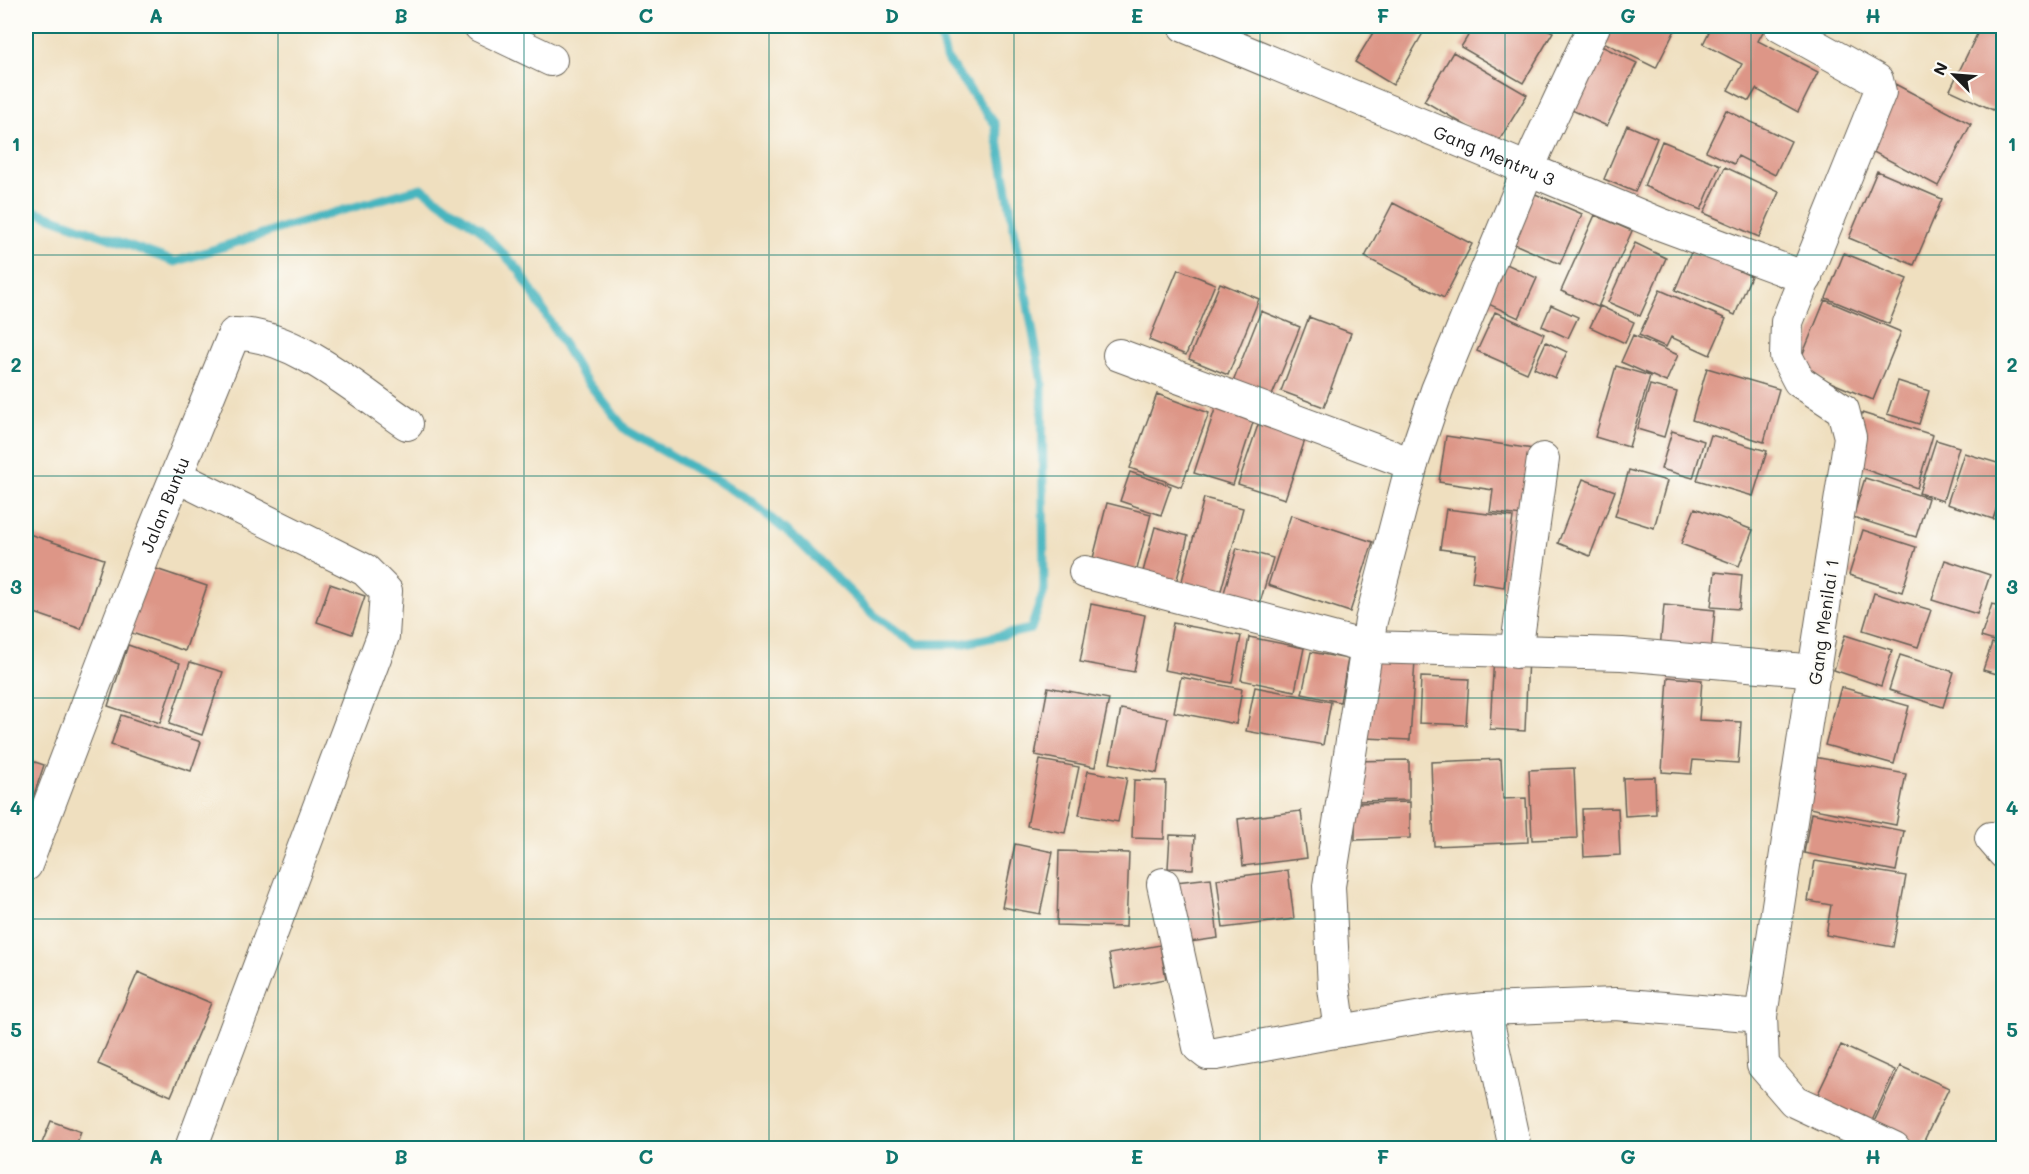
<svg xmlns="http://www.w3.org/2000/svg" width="2029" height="1174" font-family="Mali,sans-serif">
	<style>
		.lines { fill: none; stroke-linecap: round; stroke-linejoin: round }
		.stream { stroke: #46b5bf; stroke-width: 9 }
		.building { fill: #dd9687 }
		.minor-casing { stroke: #666055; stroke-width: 34 }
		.minor { stroke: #fff; stroke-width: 32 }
		.grid { fill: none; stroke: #0f766e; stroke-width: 1.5; stroke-opacity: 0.55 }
		.labels { text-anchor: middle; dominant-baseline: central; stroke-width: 5; stroke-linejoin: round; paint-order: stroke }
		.street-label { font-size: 18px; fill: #1c1c1c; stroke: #fdfcf7 }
		.neatline { fill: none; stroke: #0f766e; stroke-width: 2 }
		.grid-label { font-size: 20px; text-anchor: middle; font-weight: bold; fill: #0f766e }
	</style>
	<rect width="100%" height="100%" fill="#fdfcf7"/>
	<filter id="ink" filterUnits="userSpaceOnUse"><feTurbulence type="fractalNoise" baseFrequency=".0167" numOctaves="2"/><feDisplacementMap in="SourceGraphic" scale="12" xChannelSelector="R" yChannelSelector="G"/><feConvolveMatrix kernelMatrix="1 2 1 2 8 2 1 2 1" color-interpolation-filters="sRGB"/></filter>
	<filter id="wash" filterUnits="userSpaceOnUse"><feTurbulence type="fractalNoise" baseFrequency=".008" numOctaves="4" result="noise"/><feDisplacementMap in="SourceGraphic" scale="24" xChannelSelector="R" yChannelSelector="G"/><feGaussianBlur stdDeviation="1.35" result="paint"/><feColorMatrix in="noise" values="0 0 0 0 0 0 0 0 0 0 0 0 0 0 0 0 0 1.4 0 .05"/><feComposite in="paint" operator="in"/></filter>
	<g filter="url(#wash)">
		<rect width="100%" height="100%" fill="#efdfbf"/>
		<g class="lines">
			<path class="stream" d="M 26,208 L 175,262 L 284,227 L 421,188 L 479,228 L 519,270 L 582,375 L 626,430 L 748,499 L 798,541 L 875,616 L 917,644 L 961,644 L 1031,629 L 1044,591 L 1042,382 L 995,124 L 946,58 L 938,26"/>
		</g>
		<g id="blocks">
			<path class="building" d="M 1377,26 L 1427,26 L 1393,85 L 1355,62 Z
				M 1474,26 L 1541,26 L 1553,32 L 1523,83 L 1461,47 Z
				M 1598,26 L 1677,26 L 1656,68 L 1593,37 Z
				M 1712,26 L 1754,26 L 1764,30 L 1758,41 L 1818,72 L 1798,112 L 1756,89 L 1749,101 L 1728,90 L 1742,64 L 1703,44 Z
				M 1981,26 L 2004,26 L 2004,88 L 1993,110 L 1950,90 Z
				M 1595,43 L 1637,63 L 1607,126 L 1565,107 Z
				M 1453,52 L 1527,95 L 1497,144 L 1424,101 Z
				M 1895,84 L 1971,124 L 1938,186 L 1862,146 Z
				M 1726,110 L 1791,141 L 1775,175 L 1738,156 L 1734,164 L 1706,151 Z
				M 1627,125 L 1657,138 L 1635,192 L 1604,179 Z
				M 1662,141 L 1720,165 L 1701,210 L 1644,186 Z
				M 1725,167 L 1779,192 L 1759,237 L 1704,213 Z
				M 1877,171 L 1942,199 L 1914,265 L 1849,238 Z
				M 1533,193 L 1582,214 L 1560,264 L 1510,242 Z
				M 1393,203 L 1472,244 L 1444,298 L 1365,257 Z
				M 1595,215 L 1632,231 L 1598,307 L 1561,291 Z
				M 1635,243 L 1666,258 L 1640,316 L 1608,302 Z
				M 1692,250 L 1751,276 L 1735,315 L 1675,290 Z
				M 1844,253 L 1907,279 L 1889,324 L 1826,298 Z
				M 1502,262 L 1537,278 L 1519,318 L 1484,302 Z
				M 1178,269 L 1215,284 L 1186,355 L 1149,340 Z
				M 1220,283 L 1259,299 L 1228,375 L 1189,359 Z
				M 1660,290 L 1726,319 L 1710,355 L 1671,337 L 1666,347 L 1639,335 Z
				M 1825,300 L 1901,332 L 1873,400 L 1797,368 Z
				M 1551,305 L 1578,317 L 1568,338 L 1542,326 Z
				M 1600,306 L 1634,322 L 1625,343 L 1590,327 Z
				M 1261,311 L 1300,327 L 1271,398 L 1233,382 Z
				M 1495,312 L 1544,334 L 1527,373 L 1477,351 Z
				M 1309,317 L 1351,333 L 1324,407 L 1281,391 Z
				M 1633,335 L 1678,355 L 1666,382 L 1621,362 Z
				M 1546,342 L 1567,352 L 1555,378 L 1534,368 Z
				M 1616,366 L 1650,376 L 1629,447 L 1595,437 Z
				M 1707,368 L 1779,389 L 1764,442 L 1692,420 Z
				M 1898,381 L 1929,391 L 1919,424 L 1887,414 Z
				M 1650,385 L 1677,392 L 1664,437 L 1637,429 Z
				M 1157,394 L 1209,413 L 1181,487 L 1130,468 Z
				M 1218,400 L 1256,413 L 1233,485 L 1194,473 Z
				M 1862,413 L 1933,435 L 1917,488 L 1853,465 Z
				M 1259,422 L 1306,437 L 1285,499 L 1238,484 Z
				M 1672,431 L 1704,441 L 1693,478 L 1661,469 Z
				M 1711,435 L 1767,451 L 1753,496 L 1697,480 Z
				M 1446,436 L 1533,449 L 1522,516 L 1490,512 L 1493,490 L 1439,482 Z
				M 1936,440 L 1959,447 L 1943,501 L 1919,493 Z
				M 1964,453 L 2004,465 L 2004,486 L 1993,519 L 1947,504 Z
				M 1629,470 L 1667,481 L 1654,528 L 1615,516 Z
				M 1130,472 L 1171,486 L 1161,515 L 1120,501 Z
				M 1865,478 L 1928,498 L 1916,537 L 1853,517 Z
				M 1583,479 L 1615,491 L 1590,556 L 1558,543 Z
				M 1204,498 L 1243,508 L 1219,598 L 1180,588 Z
				M 1107,503 L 1151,514 L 1135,577 L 1091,566 Z
				M 1695,508 L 1753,530 L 1739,566 L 1681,544 Z
				M 1446,509 L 1513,517 L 1504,587 L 1472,582 L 1476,554 L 1440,549 Z
				M 1291,515 L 1373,542 L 1350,612 L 1268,585 Z
				M 1155,527 L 1188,536 L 1175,587 L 1141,579 Z
				M 1863,530 L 1916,547 L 1902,592 L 1849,575 Z
				M 26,533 L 104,559 L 81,629 L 26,610 Z
				M 1237,548 L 1273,558 L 1259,606 L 1223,596 Z
				M 1945,560 L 1990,575 L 1977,614 L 1932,600 Z
				M 150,567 L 207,586 L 185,651 L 129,632 Z
				M 1715,572 L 1742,575 L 1739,609 L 1711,607 Z
				M 330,584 L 365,596 L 352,634 L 317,622 Z
				M 1874,593 L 1931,610 L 1918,647 L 1863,630 Z
				M 1091,604 L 1145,615 L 1134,672 L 1080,662 Z
				M 1992,604 L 2004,607 L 2004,644 L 1981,637 Z
				M 1664,605 L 1715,610 L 1711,653 L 1660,649 Z
				M 1173,623 L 1241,636 L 1232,683 L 1164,670 Z
				M 1845,635 L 1892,650 L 1881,686 L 1834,670 Z
				M 1249,637 L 1304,648 L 1295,691 L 1241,680 Z
				M 1992,643 L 2004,647 L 2004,676 L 1983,670 Z
				M 128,645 L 180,663 L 160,723 L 108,706 Z
				M 1311,652 L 1348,659 L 1340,702 L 1302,694 Z
				M 1494,654 L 1528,655 L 1525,731 L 1490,729 Z
				M 1900,655 L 1954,672 L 1943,707 L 1889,690 Z
				M 1370,658 L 1415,660 L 1410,740 L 1366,738 Z
				M 190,662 L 223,672 L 202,735 L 169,724 Z
				M 1181,677 L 1242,689 L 1236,724 L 1174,712 Z
				M 1421,677 L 1469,679 L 1466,725 L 1419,723 Z
				M 1668,677 L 1702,680 L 1699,720 L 1741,722 L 1738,763 L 1693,760 L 1691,774 L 1662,772 Z
				M 1048,687 L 1109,699 L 1095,767 L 1035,755 Z
				M 1255,687 L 1331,702 L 1323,745 L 1246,731 Z
				M 1841,687 L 1909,706 L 1894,764 L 1825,745 Z
				M 1121,709 L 1168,718 L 1157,773 L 1110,763 Z
				M 121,715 L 201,742 L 191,771 L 111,745 Z
				M 1814,757 L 1906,774 L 1896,825 L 1804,807 Z
				M 26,759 L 44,765 L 26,818 Z
				M 1501,759 L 1503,799 L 1526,798 L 1528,842 L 1434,846 L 1431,762 Z
				M 1040,760 L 1079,767 L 1065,833 L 1027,826 Z
				M 1409,760 L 1409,800 L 1353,801 L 1352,761 Z
				M 1574,768 L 1577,838 L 1532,840 L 1529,770 Z
				M 1088,771 L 1127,778 L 1118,822 L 1079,815 Z
				M 1655,777 L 1656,814 L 1625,816 L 1623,778 Z
				M 1134,780 L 1166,781 L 1164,839 L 1132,838 Z
				M 1410,802 L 1410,838 L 1355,840 L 1355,803 Z
				M 1618,808 L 1620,855 L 1584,857 L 1582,809 Z
				M 1301,811 L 1307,858 L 1243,866 L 1238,819 Z
				M 1811,813 L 1904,831 L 1896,871 L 1804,853 Z
				M 1170,835 L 1195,836 L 1193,869 L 1168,868 Z
				M 1015,844 L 1053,852 L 1040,914 L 1002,907 Z
				M 1059,851 L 1129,853 L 1126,927 L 1057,925 Z
				M 1815,861 L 1906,876 L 1893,947 L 1826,935 L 1831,905 L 1808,901 Z
				M 1288,870 L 1294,919 L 1223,928 L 1217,879 Z
				M 1211,878 L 1218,938 L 1183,943 L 1176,882 Z
				M 1160,945 L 1166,979 L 1115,988 L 1109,954 Z
				M 138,972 L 211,1003 L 171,1096 L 98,1064 Z
				M 1841,1045 L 1895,1070 L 1871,1123 L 1816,1098 Z
				M 1900,1066 L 1949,1088 L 1921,1147 L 1873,1124 Z
				M 51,1121 L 81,1132 L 75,1148 L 40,1148 Z"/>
		</g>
	</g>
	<g filter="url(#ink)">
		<use href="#blocks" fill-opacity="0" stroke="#666055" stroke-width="1.5"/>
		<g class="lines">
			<defs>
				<g id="minor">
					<path d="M 480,26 L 551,60"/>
					<path id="s1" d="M 1184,26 L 1660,224 L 1806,278"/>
					<path d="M 1780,26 L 1877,80 L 1880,92 L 1787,322 L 1786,356 L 1799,381 L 1843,410 L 1850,437 L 1761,1016 L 1763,1065 L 1794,1101 L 1894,1148"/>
					<path d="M 1119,355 L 1412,464"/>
					<path d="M 176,476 L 365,570 L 386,591 L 383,636 L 191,1148"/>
					<path d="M 1085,572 L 1366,647 L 1622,654 L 1816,671"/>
					<path d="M 1516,652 L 1543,459"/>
					<path d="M 1991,838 L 2004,853"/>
					<path id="s2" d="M 26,865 L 148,545 L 234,334 C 294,333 358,391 407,424"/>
					<path d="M 1163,884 L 1199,1047 L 1208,1054 L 1216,1054 L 1340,1031"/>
					<path d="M 1485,1009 L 1615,1004 L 1761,1016"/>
					<path d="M 1515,1148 L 1485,1009 L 1446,1013 L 1340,1031 L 1334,988 L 1329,886 L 1371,621 L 1412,464 L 1437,390 L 1537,148 L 1594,26"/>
				</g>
			</defs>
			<use href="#minor" class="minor-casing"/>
			<use href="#minor" class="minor"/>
		</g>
	</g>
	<path class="grid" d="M 278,26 L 278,1148M 524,26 L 524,1148M 769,26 L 769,1148M 1014,26 L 1014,1148M 1260,26 L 1260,1148M 1505,26 L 1505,1148M 1751,26 L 1751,1148M 26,255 L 2004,255M 26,476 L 2004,476M 26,698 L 2004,698M 26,919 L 2004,919"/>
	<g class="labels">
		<g class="street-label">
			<text stroke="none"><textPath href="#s1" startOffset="336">Gang Mentru 3</textPath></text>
			<text stroke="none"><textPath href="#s2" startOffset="386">Jalan Buntu</textPath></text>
			<text transform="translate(1823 622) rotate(-82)">Gang Menilai 1</text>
		</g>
	</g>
	<rect width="2029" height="1174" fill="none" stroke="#fdfcf7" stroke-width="66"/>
	<g transform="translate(1954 75) rotate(295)" stroke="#fdfcf7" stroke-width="4.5" paint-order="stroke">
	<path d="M0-4.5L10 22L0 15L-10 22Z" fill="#1c1c1c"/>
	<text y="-9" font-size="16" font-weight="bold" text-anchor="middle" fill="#1c1c1c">N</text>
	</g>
	<rect x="33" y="33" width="1963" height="1108" class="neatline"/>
	<g class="grid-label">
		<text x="156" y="23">A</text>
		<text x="401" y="23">B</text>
		<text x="646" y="23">C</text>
		<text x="892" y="23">D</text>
		<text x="1137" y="23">E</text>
		<text x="1383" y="23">F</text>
		<text x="1628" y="23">G</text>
		<text x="1873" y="23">H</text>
		<text x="16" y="151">1</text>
		<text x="2012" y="151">1</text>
		<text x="16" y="372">2</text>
		<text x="2012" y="372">2</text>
		<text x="16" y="594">3</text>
		<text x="2012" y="594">3</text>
		<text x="16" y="815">4</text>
		<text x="2012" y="815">4</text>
		<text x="16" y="1037">5</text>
		<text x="2012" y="1037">5</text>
		<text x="156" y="1164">A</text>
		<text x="401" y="1164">B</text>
		<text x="646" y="1164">C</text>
		<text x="892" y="1164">D</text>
		<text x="1137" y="1164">E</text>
		<text x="1383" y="1164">F</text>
		<text x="1628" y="1164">G</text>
		<text x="1873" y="1164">H</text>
	</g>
</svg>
